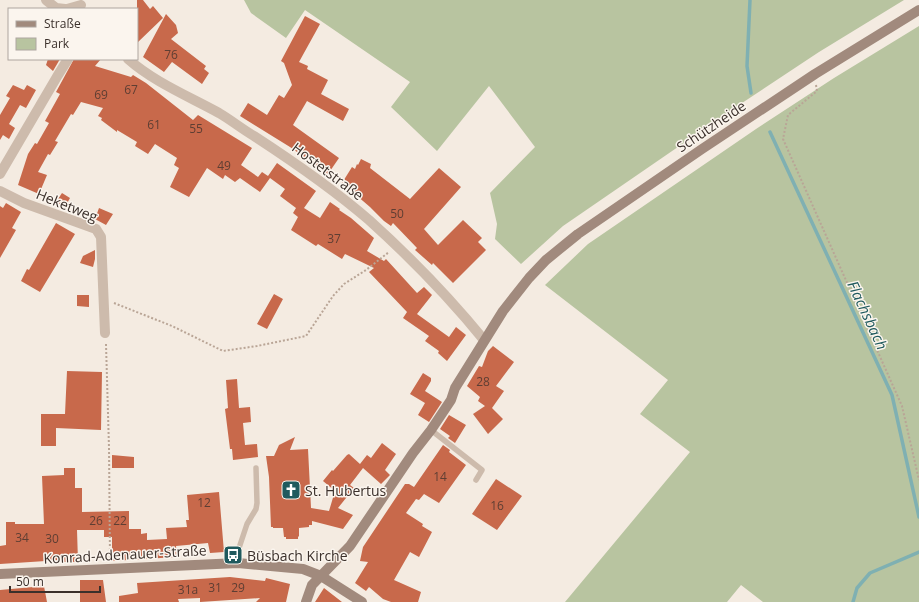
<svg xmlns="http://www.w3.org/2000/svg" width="919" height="602" font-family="'Open Sans',sans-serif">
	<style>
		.green { fill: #b8c4a0 }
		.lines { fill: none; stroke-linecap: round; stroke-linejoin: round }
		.stream { stroke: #7fb0b2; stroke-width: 3.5 }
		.building { fill: #c8694b }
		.path { stroke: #b9a596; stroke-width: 2; stroke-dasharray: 2 2; stroke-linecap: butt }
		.lane { stroke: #cdbbac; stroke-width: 5.5 }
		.street { stroke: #cdbbac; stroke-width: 10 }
		.secondary { stroke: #a18a7d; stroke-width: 10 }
		.labels { text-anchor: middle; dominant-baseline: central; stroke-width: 3; stroke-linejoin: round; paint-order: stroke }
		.number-label { font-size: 12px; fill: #5e3e33 }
		.street-label { font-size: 14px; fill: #3b302b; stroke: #fbf5ee }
		.poi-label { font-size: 14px; fill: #3b302b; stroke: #fbf5ee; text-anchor: start }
		.water-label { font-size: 15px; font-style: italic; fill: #1f5a5e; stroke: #fbf5ee }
	</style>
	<rect width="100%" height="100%" fill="#f4ebe1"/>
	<path class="green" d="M 244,0 L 904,0 L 819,52 L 739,105 L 563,226 L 521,264 L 495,239 L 497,224 L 490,193 L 535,147 L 489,86 L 437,151 L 391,107 L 410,82 L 305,10 L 286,38 L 251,13 Z
		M 919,26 L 919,602 L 763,602 L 741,585 L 727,602 L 565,602 L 690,452 L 640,414 L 668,380 L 545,285 L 588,244 L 756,129 L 834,78 Z"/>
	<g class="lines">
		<path class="stream" d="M 750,0 L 747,66 L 751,93
			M 770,132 L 892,395 L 919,517
			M 853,602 L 857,588 L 870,573 L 919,552"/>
	</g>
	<path class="building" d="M 137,0 L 143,0 L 150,9 L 153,6 L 163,18 L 137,43 Z
		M 166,14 L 176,25 L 178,33 L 171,39 L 206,66 L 204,69 L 209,73 L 202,84 L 172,62 L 164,72 L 143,57 Z
		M 305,16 L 320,24 L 299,62 L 308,66 L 307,69 L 328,80 L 321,94 L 349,109 L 343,121 L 307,101 L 293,125 L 339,158 L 328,174 L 290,147 L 240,116 L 248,103 L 267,115 L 279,95 L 284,98 L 292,85 L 284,63 L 281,61 Z
		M 48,59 L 60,59 L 53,71 L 46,65 Z
		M 74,59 L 101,59 L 95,66 L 131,77 L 133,75 L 146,83 L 193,120 L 198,115 L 252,148 L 241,165 L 258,177 L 262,172 L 268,176 L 277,163 L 316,191 L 304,208 L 320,218 L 330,202 L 340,209 L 339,210 L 351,218 L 374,238 L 367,251 L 384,261 L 386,259 L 417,293 L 424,287 L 432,295 L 417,314 L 449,337 L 456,327 L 466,335 L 447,361 L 438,353 L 439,351 L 425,341 L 429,336 L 403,318 L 407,312 L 369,272 L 374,268 L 345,254 L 342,259 L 318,244 L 316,246 L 291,230 L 298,217 L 293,213 L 296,208 L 280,196 L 285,189 L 270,178 L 260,192 L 240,178 L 235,182 L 225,175 L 223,179 L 207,168 L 189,197 L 170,187 L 179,168 L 174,165 L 177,158 L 155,144 L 148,154 L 135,146 L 137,142 L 117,130 L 117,132 L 101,120 L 102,118 L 98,116 L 103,108 L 81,102 L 73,115 L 71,114 L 55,141 L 58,142 L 50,155 L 48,154 L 38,172 L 47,175 L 39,194 L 18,185 L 28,154 L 35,143 L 37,144 L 49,123 L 45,121 L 60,94 L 56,92 Z
		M 13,85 L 24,90 L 27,85 L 36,90 L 26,108 L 20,105 L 9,124 L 15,128 L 9,139 L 3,135 L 0,140 L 0,115 L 10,98 L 6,96 Z
		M 361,159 L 371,164 L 370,168 L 410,199 L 439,168 L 461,187 L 424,229 L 438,245 L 463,220 L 482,238 L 478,242 L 486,250 L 453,283 L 433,263 L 432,265 L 415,250 L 417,248 L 393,223 L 391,226 L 384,221 L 370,207 L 342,183 L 352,167 L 355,169 L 357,164 L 358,165 Z
		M 62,193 L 70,198 L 65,207 L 56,202 Z
		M 6,203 L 21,212 L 12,228 L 16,230 L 0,258 L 0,206 L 3,208 Z
		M 99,208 L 113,214 L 106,225 L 95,219 Z
		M 56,223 L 75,234 L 40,292 L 21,281 L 27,269 L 29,270 Z
		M 95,250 L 95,259 L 93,267 L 80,263 L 83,256 Z
		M 274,294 L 283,299 L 267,329 L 257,324 Z
		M 77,295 L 89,295 L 89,307 L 77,306 Z
		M 493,346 L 514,362 L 496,386 L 504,391 L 492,408 L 503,419 L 488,434 L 473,414 L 485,406 L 478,401 L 480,397 L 467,386 L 479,366 L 482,367 L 488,351 Z
		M 67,371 L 102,372 L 101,430 L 56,428 L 56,446 L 41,446 L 41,414 L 65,414 Z
		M 423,373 L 431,378 L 431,381 L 425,391 L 442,402 L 429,422 L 418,415 L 425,403 L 410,394 Z
		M 237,379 L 239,408 L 250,407 L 251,422 L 243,423 L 245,445 L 257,444 L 258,457 L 233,460 L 232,449 L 230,449 L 225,409 L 228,408 L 226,380 Z
		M 449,415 L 466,425 L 455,443 L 448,438 L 450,436 L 440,429 Z
		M 295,437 L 290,450 L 308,449 L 311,508 L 329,511 L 335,491 L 323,481 L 332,470 L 333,471 L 347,455 L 349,454 L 360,464 L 367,455 L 371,458 L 382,443 L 396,454 L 385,470 L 390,475 L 381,484 L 363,468 L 350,485 L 354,488 L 338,508 L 353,515 L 343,529 L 312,521 L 312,525 L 309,525 L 309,527 L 299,528 L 299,536 L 298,537 L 298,539 L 286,539 L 286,537 L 284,537 L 283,528 L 273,528 L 273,527 L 271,527 L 269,477 L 266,456 L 274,456 L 279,445 Z
		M 443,445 L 450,450 L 449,452 L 466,465 L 439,503 L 424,494 L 419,500 L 416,499 L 406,513 L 423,524 L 422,526 L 432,532 L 419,557 L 410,552 L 394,580 L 421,592 L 418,602 L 391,602 L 383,599 L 369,587 L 366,591 L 355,583 L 368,562 L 360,561 L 363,547 L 405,484 L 409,484 L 414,487 Z
		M 112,455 L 134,457 L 134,468 L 112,468 Z
		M 64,468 L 75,468 L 75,488 L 82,488 L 82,512 L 129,511 L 129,529 L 141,529 L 141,534 L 147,533 L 147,540 L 167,539 L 166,528 L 187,527 L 186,520 L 189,520 L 187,495 L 219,492 L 224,552 L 210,553 L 208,543 L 176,546 L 177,557 L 112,561 L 112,537 L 104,537 L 104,530 L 77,530 L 78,562 L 61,562 L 61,560 L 0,564 L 0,546 L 6,545 L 6,522 L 15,522 L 15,524 L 44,524 L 42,476 L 64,475 Z
		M 496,479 L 522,496 L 497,530 L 472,514 Z
		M 230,577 L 265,581 L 266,578 L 290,584 L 286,602 L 256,602 L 260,598 L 200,602 L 200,598 L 178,599 L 179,602 L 119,602 L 119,596 L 138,593 L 137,583 Z
		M 80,580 L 103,580 L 106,602 L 80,602 Z
		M 33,581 L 43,581 L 47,602 L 0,602 L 0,590 L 33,587 Z
		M 324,588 L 342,602 L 315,602 Z"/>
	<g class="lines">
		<path class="path" d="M 816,85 L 817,91 L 788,115 L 783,139 L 902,406 L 919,480
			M 114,303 L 172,326 L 223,351 L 257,346 L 306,336 L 333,296 L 344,284 L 366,270 L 389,252
			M 106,344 L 109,448 L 110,559"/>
		<path class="lane" d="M 431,430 L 482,470 L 476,480
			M 238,563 L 239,548 L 247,524 L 256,509 L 257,503 L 256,468"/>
		<path class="street" d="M 46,0 L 56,8 L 65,9
			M 67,9 L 81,5
			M 128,59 C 154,82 188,96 219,113 C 231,120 242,129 254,136 C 294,162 333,189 369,220 C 410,257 449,297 484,340
			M 0,174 L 58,75 L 68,59
			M 0,191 L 24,203 L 96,229 L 101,237 L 105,333"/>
		<path class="secondary" d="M 0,574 L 238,563 L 303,569 L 321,576 L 362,602
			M 306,602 L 312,585 L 350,546 L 413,453 L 431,430 L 451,400 L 455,388 L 503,311 L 529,278 L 546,260 L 578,234 L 702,149 L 815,74 L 919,10"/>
	</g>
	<defs>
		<symbol id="church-square" viewBox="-11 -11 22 22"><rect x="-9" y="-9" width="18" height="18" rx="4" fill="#1f5a5e" stroke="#fbf5ee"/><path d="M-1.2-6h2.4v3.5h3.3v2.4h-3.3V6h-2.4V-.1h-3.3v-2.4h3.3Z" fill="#fff"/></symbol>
		<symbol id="bus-square" viewBox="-11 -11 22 22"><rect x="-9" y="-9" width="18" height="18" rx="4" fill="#1f5a5e" stroke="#fbf5ee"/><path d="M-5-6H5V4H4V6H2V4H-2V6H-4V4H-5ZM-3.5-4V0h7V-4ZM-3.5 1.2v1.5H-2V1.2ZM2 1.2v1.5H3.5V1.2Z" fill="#fff"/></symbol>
	</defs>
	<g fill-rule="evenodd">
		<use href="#church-square" x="280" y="479" width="22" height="22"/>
		<use href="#bus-square" x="222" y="544" width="22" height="22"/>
	</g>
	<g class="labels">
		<g class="number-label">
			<text x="171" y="54">76</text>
			<text x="131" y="89">67</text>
			<text x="101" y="94">69</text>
			<text x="154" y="124">61</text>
			<text x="196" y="128">55</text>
			<text x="224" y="165">49</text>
			<text x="397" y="213">50</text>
			<text x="334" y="238">37</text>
			<text x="483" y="381">28</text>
			<text x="440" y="476">14</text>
			<text x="204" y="502">12</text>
			<text x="497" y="505">16</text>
			<text x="96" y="520">26</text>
			<text x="120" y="520">22</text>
			<text x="22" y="537">34</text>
			<text x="52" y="538">30</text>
			<text x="215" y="587">31</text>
			<text x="238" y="587">29</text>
			<text x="188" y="589">31a</text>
		</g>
		<g class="street-label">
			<text transform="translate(711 126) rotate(-34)">Schützheide</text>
			<text transform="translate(328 171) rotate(37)">Hostetstraße</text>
			<text transform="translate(67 205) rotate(22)">Heketweg</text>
			<text transform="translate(125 554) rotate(-3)">Konrad-Adenauer-Straße</text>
		</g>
		<g class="poi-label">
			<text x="305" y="490">St. Hubertus</text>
			<text x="247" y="555">Büsbach Kirche</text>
		</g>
		<g class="water-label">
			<text transform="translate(868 315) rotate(65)">Flachsbach</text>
		</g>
	</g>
	<rect x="8" y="8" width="130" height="52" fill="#fbf5ee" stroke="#aea6a0"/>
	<rect x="16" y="21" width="20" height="6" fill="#a18a7d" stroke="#aea6a0"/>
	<text x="44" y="28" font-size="12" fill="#3b302b">Straße</text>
	<rect x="16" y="38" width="20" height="12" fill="#b8c4a0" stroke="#aea6a0"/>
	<text x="44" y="48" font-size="12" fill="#3b302b">Park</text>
	<path d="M10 586v6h90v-6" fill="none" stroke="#3b302b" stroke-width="2"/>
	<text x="16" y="586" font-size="12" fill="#3b302b" stroke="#fbf5ee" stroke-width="3" paint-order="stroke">50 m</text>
</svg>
